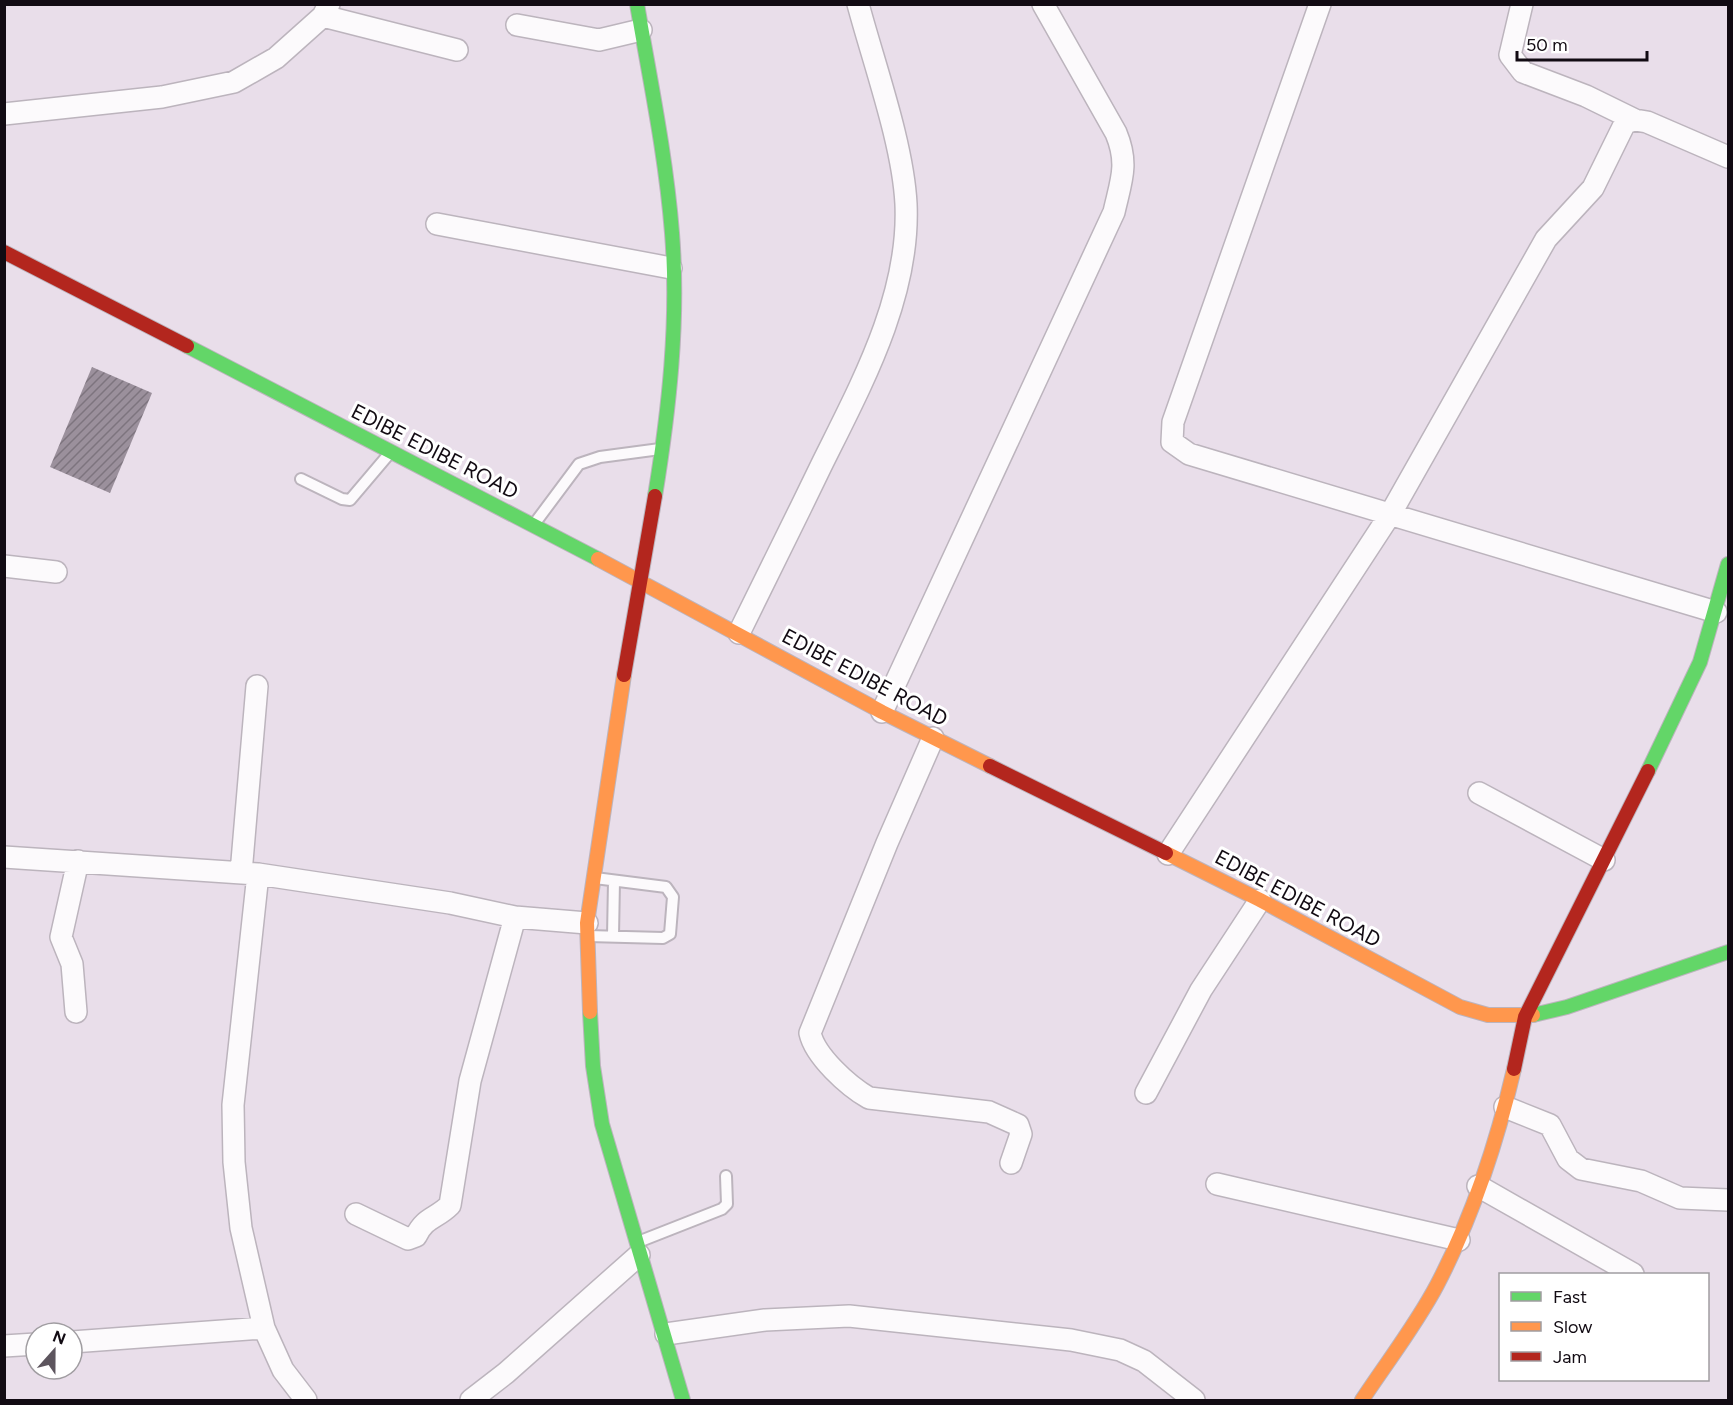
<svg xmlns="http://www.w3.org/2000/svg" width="1733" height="1405" font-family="Figtree,sans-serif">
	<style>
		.building { fill: url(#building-hatch) }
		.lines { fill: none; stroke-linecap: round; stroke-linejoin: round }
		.lane-casing { stroke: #bcb4bd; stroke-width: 14 }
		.street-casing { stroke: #bcb4bd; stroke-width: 24 }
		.fast-casing { stroke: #bcb4bd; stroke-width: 16 }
		.slow-casing { stroke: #bcb4bd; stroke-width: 16 }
		.jam-casing { stroke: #bcb4bd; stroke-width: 16 }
		.lane { stroke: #fcfafc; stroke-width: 10 }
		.street { stroke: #fcfafc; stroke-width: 21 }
		.fast { stroke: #63d668; stroke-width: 14 }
		.slow { stroke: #ff974d; stroke-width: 14 }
		.jam { stroke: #b3261e; stroke-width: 14 }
		.labels { text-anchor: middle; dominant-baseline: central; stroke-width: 6; stroke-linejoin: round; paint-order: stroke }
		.street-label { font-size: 21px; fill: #120b13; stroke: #fff }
	</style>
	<defs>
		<pattern id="building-hatch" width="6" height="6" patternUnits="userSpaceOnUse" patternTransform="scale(1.5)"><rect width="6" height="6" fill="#9b909c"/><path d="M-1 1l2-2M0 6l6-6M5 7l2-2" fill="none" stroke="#7d747e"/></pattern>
	</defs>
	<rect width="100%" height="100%" fill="#e9deea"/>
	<path class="building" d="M 92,367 L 152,393 L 110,493 L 50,467 Z"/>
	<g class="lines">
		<defs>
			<path id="lane" d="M 301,479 L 342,499 L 350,500 L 389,454
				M 535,523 L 579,464 L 600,457 L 660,449
				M 588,936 L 663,938 L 670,934 L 673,897 L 666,887 L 595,878
				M 613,936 L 614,881
				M 638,1242 L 722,1209 L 727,1204 L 726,1176"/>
			<path id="street" d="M 1320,4 L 1173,422 L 1172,442 L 1189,454 L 1716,612
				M 1522,4 L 1510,55 L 1523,72 L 1586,96 L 1635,120
				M 323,16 L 457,50
				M 517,25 L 599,40 L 641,30
				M 4,114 L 162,97 L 234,82 L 276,58 L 323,16 L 329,4
				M 437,224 L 671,268
				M 4,566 L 56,572
				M 739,633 C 766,578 794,522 821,466 C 861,385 910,297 906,204 C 903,144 874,64 858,4
				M 882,712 L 1114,212 C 1121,181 1129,164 1116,133 L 1043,4
				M 933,738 L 887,843 L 810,1033 C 815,1056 848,1086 869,1098 L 989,1112 L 1018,1125 L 1021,1134 L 1011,1163
				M 1479,793 L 1604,860
				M 1168,854 L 1391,513 L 1546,239 L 1593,188 L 1625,123 L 1635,120 L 1647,122 L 1728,157
				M 4,857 L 258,874 L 450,903 L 515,917 L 587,923
				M 241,873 L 257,686
				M 258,874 L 233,1105 L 234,1162 L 241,1228 L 264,1328 L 283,1370 L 306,1400
				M 76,1012 L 72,964 L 61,937 L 78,861
				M 1146,1093 L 1201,990 L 1260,900
				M 1505,1107 L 1550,1125 L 1568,1159 L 1581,1169 L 1641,1181 L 1680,1198 L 1728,1200
				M 1217,1184 L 1459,1240
				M 1478,1186 L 1633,1274
				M 356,1214 L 408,1239 L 416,1236 C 425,1217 436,1219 450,1205 L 470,1081 L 515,917
				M 666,1334 L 765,1320 L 849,1316 L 1071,1340 L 1120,1350 L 1144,1361 L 1194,1400
				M 72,1342 L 264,1328
				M 4,1346 L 36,1344
				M 471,1400 L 506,1373 L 639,1255"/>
			<path id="fast" d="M 637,4 C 650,80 666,156 672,233 C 679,321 669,410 655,496
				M 187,346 L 598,559
				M 1648,771 L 1700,662 L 1728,564
				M 590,1012 L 593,1066 L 602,1124 L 683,1400
				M 1533,1015 L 1567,1007 L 1728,952"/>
			<path id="slow" d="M 598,559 L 882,712 L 990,766
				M 1166,853 L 1260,900 L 1460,1007 L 1488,1015 L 1533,1015
				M 590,1012 L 587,923 L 624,675
				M 1362,1400 C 1387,1362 1416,1325 1437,1285 C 1472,1218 1497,1142 1514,1069"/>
			<path id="jam" d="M 4,252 L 187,346
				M 624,675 L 655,496
				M 990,766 L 1166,853
				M 1514,1069 L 1525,1017 L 1648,771"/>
		</defs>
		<use href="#lane" class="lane-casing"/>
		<use href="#street" class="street-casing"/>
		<use href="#fast" class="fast-casing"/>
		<use href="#slow" class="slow-casing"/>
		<use href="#jam" class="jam-casing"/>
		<use href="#lane" class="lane"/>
		<use href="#street" class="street"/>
		<use href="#fast" class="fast"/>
		<use href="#slow" class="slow"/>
		<use href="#jam" class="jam"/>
	</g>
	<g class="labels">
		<g class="street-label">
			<text transform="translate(435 451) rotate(27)">EDIBE EDIBE ROAD</text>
			<text transform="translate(865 677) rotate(28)">EDIBE EDIBE ROAD</text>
			<text transform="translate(1298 898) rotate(28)">EDIBE EDIBE ROAD</text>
		</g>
	</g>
	<rect width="1733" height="1405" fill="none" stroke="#120b13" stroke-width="12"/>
	<rect x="1499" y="1273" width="210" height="108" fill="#ffffff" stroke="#a09da1" stroke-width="1.5"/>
	<rect x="1511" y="1292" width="30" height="9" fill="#63d668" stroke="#a09da1" stroke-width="1.5"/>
	<text x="1553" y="1303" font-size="18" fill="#120b13">Fast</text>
	<rect x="1511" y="1322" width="30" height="9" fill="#ff974d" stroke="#a09da1" stroke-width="1.5"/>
	<text x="1553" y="1333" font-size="18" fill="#120b13">Slow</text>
	<rect x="1511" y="1352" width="30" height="9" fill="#b3261e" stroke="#a09da1" stroke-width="1.5"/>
	<text x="1553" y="1363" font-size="18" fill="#120b13">Jam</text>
	<g transform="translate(54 1351) rotate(21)"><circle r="28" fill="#ffffff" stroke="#a09da1" stroke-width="1.5"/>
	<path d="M0-4.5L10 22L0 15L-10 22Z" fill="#5d555e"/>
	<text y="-9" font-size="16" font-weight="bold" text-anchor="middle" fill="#120b13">N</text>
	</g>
	<path d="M1517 51v9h130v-9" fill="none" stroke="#120b13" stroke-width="3"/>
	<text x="1526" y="51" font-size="18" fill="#120b13" stroke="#ffffff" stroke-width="4.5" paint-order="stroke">50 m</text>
</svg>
